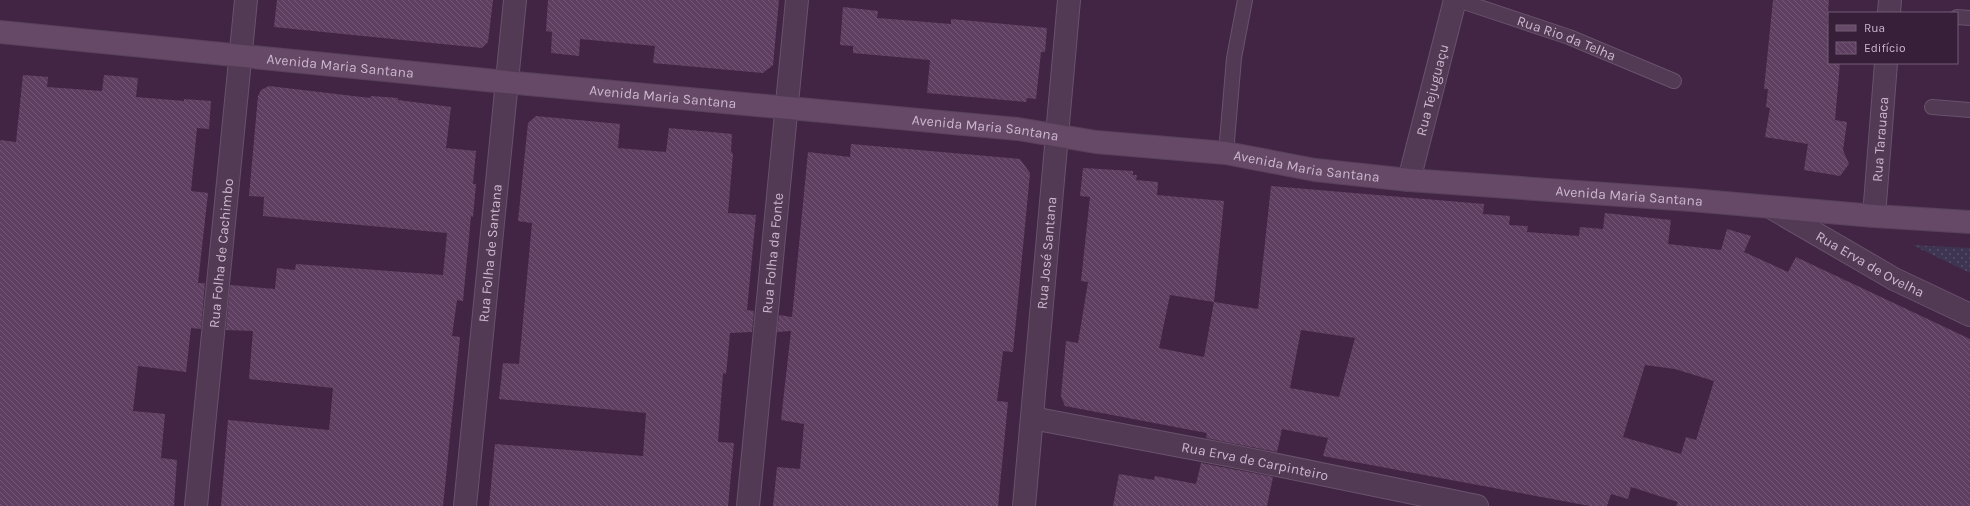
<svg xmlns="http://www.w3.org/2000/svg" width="1970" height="506" font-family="Karla,sans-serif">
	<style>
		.park { fill: url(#park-dots) }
		.building { fill: url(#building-back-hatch); fill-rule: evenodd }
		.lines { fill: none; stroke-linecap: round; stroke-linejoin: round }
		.lane-casing { stroke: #69526b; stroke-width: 16 }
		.street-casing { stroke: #69526b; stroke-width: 24 }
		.secondary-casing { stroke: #58415a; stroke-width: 24 }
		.lane { stroke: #523a54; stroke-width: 14 }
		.street { stroke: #523a54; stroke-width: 22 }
		.secondary { stroke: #664867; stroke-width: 22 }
		.labels { text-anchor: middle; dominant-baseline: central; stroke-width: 4; stroke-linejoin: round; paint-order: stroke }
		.street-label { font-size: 14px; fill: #ccb7cd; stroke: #371f39 }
	</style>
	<defs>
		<pattern id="park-dots" width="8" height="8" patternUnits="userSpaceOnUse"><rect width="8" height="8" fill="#3d3552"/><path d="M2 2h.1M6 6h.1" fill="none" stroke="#58506a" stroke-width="1.8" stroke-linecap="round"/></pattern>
		<pattern id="building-back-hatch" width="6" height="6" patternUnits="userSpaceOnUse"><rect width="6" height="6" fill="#5f3f61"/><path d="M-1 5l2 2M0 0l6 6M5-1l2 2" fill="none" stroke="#755876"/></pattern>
	</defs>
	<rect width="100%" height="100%" fill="#422544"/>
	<path class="park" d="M 1912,245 L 1970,248 L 1970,273 Z"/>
	<path class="building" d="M 277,0 L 493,0 L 488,42 L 482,48 L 274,27 Z
		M 548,0 L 779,0 L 773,65 L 763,73 L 653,63 L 655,46 L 580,39 L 579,56 L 551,53 L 552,32 L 546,31 Z
		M 1773,0 L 1829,0 L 1827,24 L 1829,24 L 1829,63 L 1840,63 L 1835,120 L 1847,122 L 1843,150 L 1849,164 L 1840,176 L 1804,170 L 1808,144 L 1765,137 L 1770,108 L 1766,107 L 1768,89 L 1764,89 Z
		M 843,7 L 878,11 L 877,18 L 951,24 L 951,19 L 1047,28 L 1045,52 L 1041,52 L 1036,99 L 1027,98 L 1026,102 L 927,93 L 930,60 L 853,53 L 853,46 L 840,45 Z
		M 23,75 L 48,77 L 47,87 L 102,91 L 104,75 L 138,78 L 136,97 L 184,101 L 184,99 L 211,101 L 209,129 L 197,128 L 191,191 L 208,193 L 198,283 L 205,283 L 201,329 L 191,328 L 186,372 L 138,366 L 133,411 L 165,414 L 161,458 L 177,460 L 174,506 L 0,506 L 0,140 L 16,142 Z
		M 269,86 L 370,98 L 371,96 L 398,98 L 398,100 L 451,107 L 446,148 L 476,151 L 473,184 L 476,184 L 473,217 L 471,216 L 463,301 L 457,300 L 452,336 L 460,337 L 443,506 L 221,506 L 228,420 L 329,430 L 333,388 L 249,379 L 253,331 L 226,330 L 230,285 L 275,289 L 277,268 L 295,270 L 296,264 L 443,275 L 447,233 L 263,216 L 264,197 L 249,196 L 258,96 L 261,90 Z
		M 536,116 L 620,124 L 618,148 L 666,152 L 669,128 L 732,134 L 731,151 L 733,154 L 728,213 L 756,215 L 747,310 L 754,311 L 752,332 L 730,333 L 726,374 L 723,373 L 718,442 L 734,443 L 728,506 L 489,506 L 495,444 L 643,456 L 646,413 L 499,399 L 503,363 L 519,364 L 532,223 L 518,221 L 528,123 Z
		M 851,144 L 1020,159 L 1030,173 L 1013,352 L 1003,351 L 997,401 L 1008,402 L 998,506 L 773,506 L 777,467 L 800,469 L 804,424 L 781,420 L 791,331 L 777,332 L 779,315 L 792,317 L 808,152 L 850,157 Z
		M 1083,168 L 1133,171 L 1133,175 L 1137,175 L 1136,180 L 1158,182 L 1157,195 L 1224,201 L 1214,302 L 1258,309 L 1271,186 L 1484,204 L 1483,214 L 1510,216 L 1509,225 L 1528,226 L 1527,232 L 1579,236 L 1580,227 L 1603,229 L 1605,213 L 1671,220 L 1668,244 L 1721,250 L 1727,229 L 1751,236 L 1744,252 L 1788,272 L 1796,257 L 1970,339 L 1970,506 L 1676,506 L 1678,502 L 1631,487 L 1628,499 L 1611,494 L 1607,506 L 1590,506 L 1323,456 L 1328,438 L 1282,429 L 1277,452 L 1206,438 L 1207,433 L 1065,406 L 1061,396 L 1066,341 L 1078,343 L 1088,282 L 1081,281 L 1090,197 L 1080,196 ZM 1170,295 L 1214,302 L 1204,357 L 1159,348 ZM 1301,330 L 1355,338 L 1339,397 L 1290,388 ZM 1645,365 L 1675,369 L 1714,381 L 1696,440 L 1686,437 L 1681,454 L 1623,437 Z
		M 1201,463 L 1273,477 L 1267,506 L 1113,506 L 1119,474 L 1154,480 L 1155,476 L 1196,484 Z"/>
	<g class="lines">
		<defs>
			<g id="lane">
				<path id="s1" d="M 1458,0 L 1569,37 L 1674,81"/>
				<path d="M 1957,17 L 1970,18"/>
				<path d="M 1932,107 L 1970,110"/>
				<path d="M 1226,153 L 1234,58 L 1245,0"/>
			</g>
			<g id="street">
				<path d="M 1889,13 L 1890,0"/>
				<path id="s2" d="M 1409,180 L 1455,0"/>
				<path id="s3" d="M 1772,208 L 1894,279 L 1970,315"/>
				<path id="s4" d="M 1874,216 L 1886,63"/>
				<path id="s5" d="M 1032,418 L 1228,455 L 1477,506"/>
				<path id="s6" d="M 196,506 L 246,0"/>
				<path id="s7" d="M 465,506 L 515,0"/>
				<path id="s8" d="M 748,506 L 797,0"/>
				<path id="s9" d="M 1024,506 L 1069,0"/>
			</g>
			<g id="secondary">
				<path id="s10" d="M 0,32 L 506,82 L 1018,129 L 1096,142 L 1226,153 L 1315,170 L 1409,180 L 1691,200 L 1874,216 L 1970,222"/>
			</g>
		</defs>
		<use href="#lane" class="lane-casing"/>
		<use href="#street" class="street-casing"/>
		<use href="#secondary" class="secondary-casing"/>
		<use href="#lane" class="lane"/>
		<use href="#street" class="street"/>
		<use href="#secondary" class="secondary"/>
	</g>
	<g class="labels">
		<g class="street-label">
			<text stroke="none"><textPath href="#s1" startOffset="115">Rua Rio da Telha</textPath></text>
			<text stroke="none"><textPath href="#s10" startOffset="342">Avenida Maria Santana</textPath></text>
			<text stroke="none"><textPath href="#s2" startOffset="93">Rua Tejuguaçu</textPath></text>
			<text stroke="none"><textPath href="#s10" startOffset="666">Avenida Maria Santana</textPath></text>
			<text stroke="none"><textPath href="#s10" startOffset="990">Avenida Maria Santana</textPath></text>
			<text stroke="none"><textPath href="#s4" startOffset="77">Rua Tarauaca</textPath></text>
			<text stroke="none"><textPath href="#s10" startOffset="1314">Avenida Maria Santana</textPath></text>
			<text stroke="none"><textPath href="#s10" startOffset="1638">Avenida Maria Santana</textPath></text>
			<text stroke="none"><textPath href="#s6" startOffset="254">Rua Folha de Cachimbo</textPath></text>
			<text stroke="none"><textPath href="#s7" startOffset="254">Rua Folha de Santana</textPath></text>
			<text stroke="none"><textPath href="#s8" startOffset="254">Rua Folha da Fonte</textPath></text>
			<text stroke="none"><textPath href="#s9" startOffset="254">Rua José Santana</textPath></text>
			<text stroke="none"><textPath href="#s3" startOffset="113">Rua Erva de Ovelha</textPath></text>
			<text stroke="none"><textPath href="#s5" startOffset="227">Rua Erva de Carpinteiro</textPath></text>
		</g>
	</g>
	<rect x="1828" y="12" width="130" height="52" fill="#371f39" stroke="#735c74"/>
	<rect x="1836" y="25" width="20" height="6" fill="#664867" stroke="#735c74"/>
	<text x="1864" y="32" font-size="12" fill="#ccb7cd">Rua</text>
	<rect x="1836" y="42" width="20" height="12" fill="url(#building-back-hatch)" stroke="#735c74"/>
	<text x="1864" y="52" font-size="12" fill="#ccb7cd">Edifício</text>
</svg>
